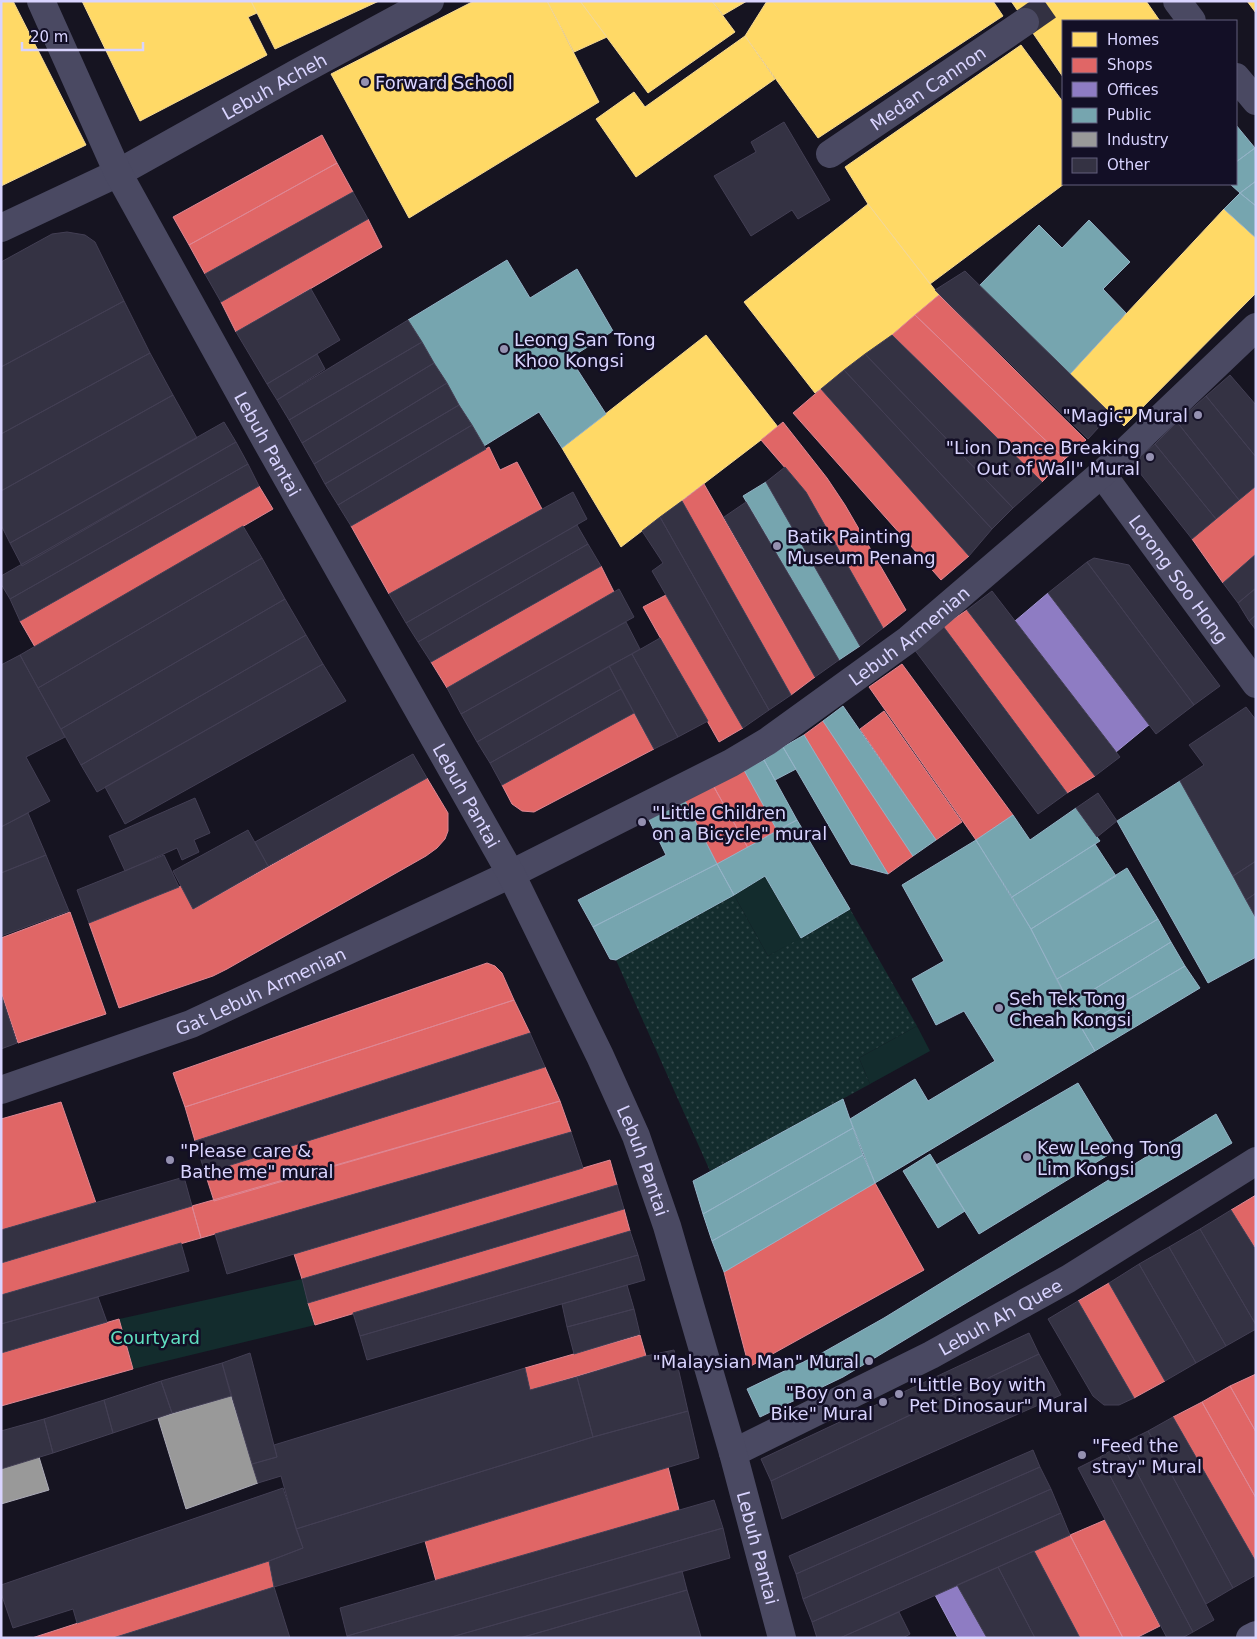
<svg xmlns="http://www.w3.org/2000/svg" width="1257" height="1639" font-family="'DejaVu Sans',sans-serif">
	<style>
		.grass { fill: url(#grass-dots) }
		.garden { fill: #132c2d }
		.homes { fill: #ffd966; stroke: #f4d894 }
		.shops { fill: #e06666; stroke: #de8794 }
		.offices { fill: #8e7cc3; stroke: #a496d5 }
		.public { fill: #76a5af; stroke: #94b3c7 }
		.industry { fill: #999; stroke: #acabb8 }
		.building { fill: #343243; stroke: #433f54 }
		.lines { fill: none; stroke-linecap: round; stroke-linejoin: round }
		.pedestrian-tunnel { stroke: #333142; stroke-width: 28; stroke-dasharray: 28 14; stroke-linecap: butt }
		.pedestrian { stroke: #4a4962; stroke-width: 28 }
		.minor { stroke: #4a4962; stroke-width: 28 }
		.tertiary { stroke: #4a4962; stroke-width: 28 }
		.secondary { stroke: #575674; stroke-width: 28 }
		.poi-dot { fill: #9591b1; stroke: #130f26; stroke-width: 2 }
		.labels { text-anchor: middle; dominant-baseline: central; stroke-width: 5; stroke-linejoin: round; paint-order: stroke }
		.poi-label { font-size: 18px; fill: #d9d4ff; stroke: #130f26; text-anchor: start }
		.street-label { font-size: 18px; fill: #d9d4ff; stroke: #130f26 }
		.park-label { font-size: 18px; fill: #5fe0c0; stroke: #130f26 }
	</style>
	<defs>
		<pattern id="grass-dots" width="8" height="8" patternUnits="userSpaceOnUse" patternTransform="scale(1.25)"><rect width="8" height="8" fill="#132c2d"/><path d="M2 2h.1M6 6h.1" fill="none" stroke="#354a4c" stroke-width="1.8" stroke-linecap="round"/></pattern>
	</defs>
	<rect width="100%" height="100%" fill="#161421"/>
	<path class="grass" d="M 734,895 L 768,956 L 850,909 L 917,1026 L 859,1058 L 870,1084 L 710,1171 L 616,960 Z"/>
	<path class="garden" d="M 765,876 L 801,938 L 768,956 L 734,895 Z
		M 917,1026 L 930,1051 L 870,1084 L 859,1058 Z
		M 302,1279 L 315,1325 L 133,1369 L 119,1319 Z"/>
	<path class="homes" d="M 1,1 L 13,1 L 86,145 L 1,186 Z
		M 82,1 L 251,1 L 257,13 L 248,17 L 267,55 L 140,121 Z
		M 251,1 L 379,1 L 275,49 Z
		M 474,1 L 547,1 L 599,102 L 409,218 L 331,74 Z
		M 547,1 L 580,1 L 607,37 L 574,52 Z
		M 580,1 L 712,1 L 735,32 L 648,93 Z
		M 712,1 L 747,1 L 723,15 Z
		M 767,1 L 993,1 L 1003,16 L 818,138 L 745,36 Z
		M 1011,1 L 1146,1 L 1160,21 L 1063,21 L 1063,77 Z
		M 1247,1 L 1256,1 L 1256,13 Z
		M 745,36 L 775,79 L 636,177 L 596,119 L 634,92 L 645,107 Z
		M 1021,45 L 1063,102 L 1064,184 L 930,284 L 868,204 L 845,167 Z
		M 868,204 L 939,295 L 892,335 L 815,393 L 744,302 Z
		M 1224,209 L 1256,238 L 1256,293 L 1124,426 L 1070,374 Z
		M 706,335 L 778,427 L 621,547 L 562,448 Z"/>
	<path class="shops" d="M 322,135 L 337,163 L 189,245 L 173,217 Z
		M 337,163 L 353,192 L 205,274 L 189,245 Z
		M 368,219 L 382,247 L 236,332 L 221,302 Z
		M 939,295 L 1086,440 L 1065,459 L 915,315 Z
		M 915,315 L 1065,459 L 1042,482 L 892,335 Z
		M 821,389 L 969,556 L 941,580 L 793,413 Z
		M 783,422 L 827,478 L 845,505 L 906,610 L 883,628 L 806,492 L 761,440 Z
		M 489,447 L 500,470 L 517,462 L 542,509 L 389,594 L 351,526 Z
		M 704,484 L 815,677 L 791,695 L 682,501 Z
		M 259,486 L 273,509 L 35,647 L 20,621 Z
		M 1256,486 L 1256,554 L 1223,583 L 1192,539 Z
		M 601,566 L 614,592 L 447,688 L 431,662 Z
		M 666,595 L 743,728 L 719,742 L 643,607 Z
		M 967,610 L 1095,776 L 1067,793 L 943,626 Z
		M 902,664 L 1013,815 L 976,840 L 869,687 Z
		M 884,711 L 962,822 L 936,840 L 860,729 Z
		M 634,713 L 654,749 L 534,812 L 522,811 L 512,804 L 502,785 Z
		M 823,721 L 913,856 L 888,874 L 804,735 Z
		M 744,770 L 777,830 L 748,848 L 714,787 Z
		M 427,778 L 448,813 L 448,831 L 445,839 L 437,848 L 426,856 L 227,969 L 213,976 L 119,1008 L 89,923 L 181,886 L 193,909 Z
		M 714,787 L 748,848 L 717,864 L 684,799 Z
		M 70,912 L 106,1014 L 18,1043 L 1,992 L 1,938 Z
		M 487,963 L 495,966 L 502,973 L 514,1000 L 185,1107 L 173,1073 Z
		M 514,1000 L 530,1033 L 195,1141 L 185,1107 Z
		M 545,1067 L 560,1101 L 214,1201 L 205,1173 Z
		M 560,1101 L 571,1132 L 201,1238 L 192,1206 Z
		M 61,1102 L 96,1203 L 1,1230 L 1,1119 Z
		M 610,1160 L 617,1185 L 302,1279 L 294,1254 Z
		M 875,1183 L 924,1270 L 749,1367 L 724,1272 Z
		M 1256,1195 L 1256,1250 L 1231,1210 Z
		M 192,1206 L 201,1238 L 1,1295 L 1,1263 Z
		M 624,1209 L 630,1231 L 315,1325 L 308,1303 Z
		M 1109,1283 L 1165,1381 L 1134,1398 L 1078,1301 Z
		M 119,1319 L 133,1369 L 1,1406 L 1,1353 Z
		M 640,1335 L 646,1356 L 530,1390 L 525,1368 Z
		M 1256,1374 L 1256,1432 L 1230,1386 Z
		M 1230,1386 L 1256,1432 L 1256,1498 L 1202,1402 Z
		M 1202,1402 L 1256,1498 L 1256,1562 L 1173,1417 Z
		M 668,1467 L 679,1510 L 436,1581 L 425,1541 Z
		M 1105,1520 L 1160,1626 L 1136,1638 L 1123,1638 L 1070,1535 Z
		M 1070,1535 L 1123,1638 L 1080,1638 L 1034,1551 Z
		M 269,1561 L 274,1587 L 113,1638 L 32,1638 Z"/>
	<path class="offices" d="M 1048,593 L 1150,724 L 1116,752 L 1015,621 Z
		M 957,1585 L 987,1638 L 958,1638 L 935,1595 Z"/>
	<path class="public" d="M 1236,125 L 1255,148 L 1236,162 Z
		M 1255,148 L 1256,181 L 1240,193 L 1230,184 L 1236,184 L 1236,162 Z
		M 1256,181 L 1256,206 L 1240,193 Z
		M 1240,193 L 1256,206 L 1256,238 L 1224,209 Z
		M 1089,220 L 1130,262 L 1103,289 L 1126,313 L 1070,374 L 979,286 L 1039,225 L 1062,248 Z
		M 507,260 L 530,298 L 577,269 L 613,331 L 570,358 L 606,414 L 562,448 L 539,412 L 484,446 L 408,320 Z
		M 766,482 L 860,646 L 839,660 L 743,496 Z
		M 843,706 L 936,840 L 913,856 L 823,721 Z
		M 804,735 L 888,874 L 851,864 L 783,747 Z
		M 783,747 L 796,769 L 775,780 L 764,760 Z
		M 764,760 L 797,820 L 777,830 L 744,770 Z
		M 1180,781 L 1256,918 L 1256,957 L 1208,983 L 1117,821 Z
		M 684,799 L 717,864 L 593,927 L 578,900 L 666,855 L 648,818 Z
		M 1076,808 L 1100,841 L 1012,897 L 976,840 L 1013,815 L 1030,840 Z
		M 797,820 L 850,909 L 801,938 L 765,876 L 734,895 L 717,864 Z
		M 976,840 L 1031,929 L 1081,1027 L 1095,1051 L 875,1183 L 850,1119 L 915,1079 L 928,1101 L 995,1061 L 964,1011 L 936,1025 L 912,979 L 944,961 L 902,885 Z
		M 1095,844 L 1116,876 L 1031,929 L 1012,897 Z
		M 717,864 L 734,895 L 616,960 L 610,959 L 593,927 Z
		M 1127,868 L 1158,919 L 1057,979 L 1031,929 Z
		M 1158,919 L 1171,942 L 1070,1004 L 1057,979 Z
		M 1171,942 L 1185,966 L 1081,1027 L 1070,1004 Z
		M 1185,966 L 1200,988 L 1095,1051 L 1081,1027 Z
		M 1078,1083 L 1118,1149 L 979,1234 L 936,1165 Z
		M 843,1099 L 853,1128 L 703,1214 L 693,1181 Z
		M 1216,1114 L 1232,1143 L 843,1377 L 760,1417 L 747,1389 L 822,1353 L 884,1318 Z
		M 853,1128 L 863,1155 L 712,1241 L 703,1214 Z
		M 930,1154 L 965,1211 L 938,1228 L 903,1171 Z
		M 863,1155 L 875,1183 L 724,1272 L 712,1241 Z"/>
	<path class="industry" d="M 231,1396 L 258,1483 L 186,1509 L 158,1418 Z
		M 39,1457 L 49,1490 L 1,1504 L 1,1469 Z"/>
	<path class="building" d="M 784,122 L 830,200 L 798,219 L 792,210 L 751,236 L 714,176 L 756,152 L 751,142 Z
		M 353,192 L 368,219 L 221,302 L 205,274 Z
		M 67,232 L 85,235 L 95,242 L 124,301 L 1,367 L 1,262 L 52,234 Z
		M 965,271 L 1111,414 L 1088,439 L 935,290 Z
		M 311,289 L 340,340 L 267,384 L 236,332 Z
		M 124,301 L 150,353 L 1,434 L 1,367 Z
		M 408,320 L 422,342 L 289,420 L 277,400 Z
		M 892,335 L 1042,482 L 1013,508 L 865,354 Z
		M 422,342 L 434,363 L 302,443 L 289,420 Z
		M 150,353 L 173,395 L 1,491 L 1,434 Z
		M 317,354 L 325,369 L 277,400 L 267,384 Z
		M 865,354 L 1013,508 L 992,529 L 844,370 Z
		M 434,363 L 447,383 L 314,464 L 302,443 Z
		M 844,370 L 992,529 L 969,556 L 821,389 Z
		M 1230,375 L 1256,405 L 1256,457 L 1206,396 Z
		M 447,383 L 459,405 L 325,484 L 314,464 Z
		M 173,395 L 197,438 L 10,543 L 1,525 L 1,491 Z
		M 1206,396 L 1256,457 L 1256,486 L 1239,500 L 1177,422 Z
		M 459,405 L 472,425 L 338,505 L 325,484 Z
		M 224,422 L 236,442 L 22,566 L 10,543 Z
		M 1177,422 L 1239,500 L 1216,519 L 1155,444 Z
		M 472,425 L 486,449 L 351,526 L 338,505 Z
		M 236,442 L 248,464 L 10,599 L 1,584 L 1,576 Z
		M 1155,444 L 1216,519 L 1192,539 L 1132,463 Z
		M 248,464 L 259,486 L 20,621 L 10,599 Z
		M 785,467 L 806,492 L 883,628 L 860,646 L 766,482 Z
		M 573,492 L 587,519 L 406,623 L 389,594 Z
		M 682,501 L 791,695 L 769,710 L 660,517 Z
		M 746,502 L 839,660 L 815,677 L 724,517 Z
		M 660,517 L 769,710 L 743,728 L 652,571 L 663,563 L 642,531 Z
		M 577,525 L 588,544 L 418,642 L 406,623 Z
		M 243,526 L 262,558 L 38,688 L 20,655 Z
		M 588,544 L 601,566 L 431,662 L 418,642 Z
		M 1256,554 L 1256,588 L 1238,603 L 1223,583 Z
		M 262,558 L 285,599 L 61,729 L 38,688 Z
		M 1094,558 L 1129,565 L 1220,686 L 1194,705 L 1087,562 Z
		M 1087,562 L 1194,705 L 1156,734 L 1048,593 Z
		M 1256,588 L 1256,615 L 1249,621 L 1238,603 Z
		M 619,589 L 634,617 L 461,714 L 447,688 Z
		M 992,591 L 1120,757 L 1095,776 L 967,610 Z
		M 285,599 L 306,635 L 81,765 L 61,729 Z
		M 1256,615 L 1256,630 L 1249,621 Z
		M 626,622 L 640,649 L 477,742 L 461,714 Z
		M 943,626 L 1067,793 L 1038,814 L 914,649 Z
		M 306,635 L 323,664 L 97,792 L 81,765 Z
		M 660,638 L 708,721 L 678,737 L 632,654 Z
		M 632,654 L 678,737 L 654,749 L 609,666 Z
		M 20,655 L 65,737 L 26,757 L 50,801 L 1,827 L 1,665 Z
		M 323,664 L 346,701 L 125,824 L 105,787 Z
		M 609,666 L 621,689 L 490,763 L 477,742 Z
		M 621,689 L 634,713 L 502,785 L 490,763 Z
		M 1246,707 L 1256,720 L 1256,861 L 1233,876 L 1180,781 L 1204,765 L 1189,745 Z
		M 413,754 L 427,778 L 268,866 L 255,842 Z
		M 1098,793 L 1117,821 L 1097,837 L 1076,808 Z
		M 195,798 L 210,833 L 194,840 L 199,852 L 182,860 L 177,848 L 125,871 L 109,836 Z
		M 28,813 L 46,855 L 1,873 L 1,827 Z
		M 248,830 L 268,866 L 193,909 L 173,871 Z
		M 46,855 L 69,911 L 1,936 L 1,873 Z
		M 164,855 L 179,887 L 89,923 L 77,890 Z
		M 1256,861 L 1256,893 L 1246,900 L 1233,876 Z
		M 1256,893 L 1256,918 L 1246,900 Z
		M 1,994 L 17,1043 L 1,1049 Z
		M 530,1033 L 545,1067 L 205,1173 L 195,1141 Z
		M 571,1132 L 583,1168 L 227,1274 L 215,1234 Z
		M 184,1177 L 192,1206 L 1,1263 L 1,1230 Z
		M 617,1185 L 624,1209 L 308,1303 L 302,1279 Z
		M 1231,1210 L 1256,1250 L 1256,1325 L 1200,1229 Z
		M 1200,1229 L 1256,1325 L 1256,1329 L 1226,1346 L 1169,1247 Z
		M 630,1231 L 638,1255 L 360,1336 L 353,1313 Z
		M 181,1243 L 189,1271 L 1,1324 L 1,1295 Z
		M 1169,1247 L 1226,1346 L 1196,1363 L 1139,1264 Z
		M 638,1255 L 645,1280 L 367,1360 L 360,1336 Z
		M 1139,1264 L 1196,1363 L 1165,1381 L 1109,1283 Z
		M 627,1285 L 634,1309 L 567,1327 L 562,1304 Z
		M 98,1297 L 107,1322 L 1,1353 L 1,1324 Z
		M 1078,1301 L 1134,1398 L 1119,1405 L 1104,1405 L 1093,1396 L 1048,1319 Z
		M 634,1309 L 640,1334 L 574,1354 L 567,1327 Z
		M 1029,1333 L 1039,1354 L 771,1481 L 761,1459 Z
		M 674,1350 L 688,1411 L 593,1437 L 577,1377 L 646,1356 Z
		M 250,1353 L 277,1457 L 252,1464 L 222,1363 Z
		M 1039,1354 L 1061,1395 L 782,1519 L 771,1481 Z
		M 222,1363 L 231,1396 L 172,1413 L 161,1381 Z
		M 525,1368 L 530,1390 L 577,1377 L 593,1437 L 296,1529 L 281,1476 L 258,1483 L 252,1464 L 277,1457 L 274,1445 Z
		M 161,1381 L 172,1413 L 113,1433 L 104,1400 Z
		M 104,1400 L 113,1433 L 53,1453 L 44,1419 Z
		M 688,1411 L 699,1458 L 274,1587 L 269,1561 L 303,1548 L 296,1529 L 593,1437 Z
		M 1173,1417 L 1256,1562 L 1256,1575 L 1233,1588 L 1148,1431 Z
		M 44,1419 L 53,1453 L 1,1469 L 1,1431 Z
		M 1148,1431 L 1233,1588 L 1206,1604 L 1122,1444 Z
		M 1122,1444 L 1214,1620 L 1193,1632 L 1100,1457 Z
		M 1033,1450 L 1040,1467 L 796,1574 L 789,1556 Z
		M 1100,1457 L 1193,1632 L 1182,1638 L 1167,1638 L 1078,1468 Z
		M 1040,1467 L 1051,1489 L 803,1599 L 796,1574 Z
		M 283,1488 L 303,1548 L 269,1561 L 77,1623 L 73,1609 L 13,1628 L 1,1593 L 1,1585 Z
		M 1051,1489 L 1061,1513 L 812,1622 L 803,1599 Z
		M 714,1500 L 723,1528 L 347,1636 L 340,1608 Z
		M 1061,1513 L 1070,1535 L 840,1638 L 817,1638 L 812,1622 Z
		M 723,1528 L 730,1558 L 448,1638 L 348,1638 L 347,1636 Z
		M 1034,1551 L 1080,1638 L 1035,1638 L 998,1567 Z
		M 998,1567 L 1035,1638 L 987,1638 L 957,1585 Z
		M 682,1571 L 687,1590 L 520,1638 L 448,1638 Z
		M 274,1587 L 290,1638 L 113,1638 Z
		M 687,1590 L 701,1637 L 520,1638 Z
		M 899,1612 L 910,1634 L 903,1638 L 840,1638 Z"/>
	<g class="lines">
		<path class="pedestrian-tunnel" d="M 1025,22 L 1055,1"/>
		<path class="pedestrian" id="s1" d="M 830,154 L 1025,22"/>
		<g class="minor">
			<path d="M 1177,1 L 1192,21"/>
			<path d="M 1236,77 L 1256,101"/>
			<path id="s2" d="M 1,228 L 118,173 L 297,73 L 430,1"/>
			<path id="s3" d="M 1102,474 L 1256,684"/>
			<path id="s4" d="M 1,1090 L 191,1024 L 511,874 L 731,763 L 768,741 L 909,639 L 1106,470 L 1256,327"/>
			<path id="s5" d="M 733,1453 L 931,1355 L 1068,1279 L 1256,1161"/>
		</g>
		<path class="tertiary" id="s6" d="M 41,1 L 118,173 L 269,446 L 511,874 L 600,1056 L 636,1136 L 667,1226 L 733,1453 L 782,1638"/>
		<path class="secondary" d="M 1250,1638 L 1256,1635"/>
	</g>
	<g class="poi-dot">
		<circle cx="365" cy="82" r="5"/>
		<circle cx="504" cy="349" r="5"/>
		<circle cx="1198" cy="415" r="5"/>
		<circle cx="1150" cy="457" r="5"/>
		<circle cx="777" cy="546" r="5"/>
		<circle cx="642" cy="822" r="5"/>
		<circle cx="999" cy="1008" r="5"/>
		<circle cx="1027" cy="1157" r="5"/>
		<circle cx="170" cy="1160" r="5"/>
		<circle cx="869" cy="1361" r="5"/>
		<circle cx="899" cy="1394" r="5"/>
		<circle cx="883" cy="1402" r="5"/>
		<circle cx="1082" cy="1455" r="5"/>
	</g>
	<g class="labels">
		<g class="poi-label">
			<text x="375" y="82">Forward School</text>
			<text x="514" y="339">Leong San Tong<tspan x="514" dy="21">Khoo Kongsi</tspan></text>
			<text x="1188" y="415" text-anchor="end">"Magic" Mural</text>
			<text x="1140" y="447" text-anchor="end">"Lion Dance Breaking<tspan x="1140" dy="21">Out of Wall" Mural</tspan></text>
			<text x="787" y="536">Batik Painting<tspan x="787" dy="21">Museum Penang</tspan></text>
			<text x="652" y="812">"Little Children<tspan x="652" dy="21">on a Bicycle" mural</tspan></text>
			<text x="1009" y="998">Seh Tek Tong<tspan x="1009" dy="21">Cheah Kongsi</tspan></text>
			<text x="1037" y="1147">Kew Leong Tong<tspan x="1037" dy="21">Lim Kongsi</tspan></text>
			<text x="180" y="1150">"Please care &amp;<tspan x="180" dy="21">Bathe me" mural</tspan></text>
			<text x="859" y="1361" text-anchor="end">"Malaysian Man" Mural</text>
			<text x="909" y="1384">"Little Boy with<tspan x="909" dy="21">Pet Dinosaur" Mural</tspan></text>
			<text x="873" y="1392" text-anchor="end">"Boy on a<tspan x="873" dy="21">Bike" Mural</tspan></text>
			<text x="1092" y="1445">"Feed the<tspan x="1092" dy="21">stray" Mural</tspan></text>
		</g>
		<g class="street-label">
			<text stroke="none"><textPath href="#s2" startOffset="308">Lebuh Acheh</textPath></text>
			<text stroke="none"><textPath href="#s1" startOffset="118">Medan Cannon</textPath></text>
			<text stroke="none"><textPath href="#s6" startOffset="498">Lebuh Pantai</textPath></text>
			<text stroke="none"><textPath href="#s3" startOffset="130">Lorong Soo Hong</textPath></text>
			<text stroke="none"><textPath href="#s4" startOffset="1020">Lebuh Armenian</textPath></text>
			<text stroke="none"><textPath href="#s6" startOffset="902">Lebuh Pantai</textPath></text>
			<text stroke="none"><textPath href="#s4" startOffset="278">Gat Lebuh Armenian</textPath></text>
			<text stroke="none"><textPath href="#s6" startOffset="1308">Lebuh Pantai</textPath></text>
			<text stroke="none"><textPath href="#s5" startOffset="300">Lebuh Ah Quee</textPath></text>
			<text stroke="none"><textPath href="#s6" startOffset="1712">Lebuh Pantai</textPath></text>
		</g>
		<g class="park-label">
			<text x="155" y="1337">Courtyard</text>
		</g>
	</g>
	<rect width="1257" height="1639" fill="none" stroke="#d9d4ff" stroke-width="5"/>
	<rect x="1062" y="20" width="175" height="165" fill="#130f26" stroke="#625e7d"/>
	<rect x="1072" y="32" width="25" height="15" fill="#ffd966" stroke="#625e7d"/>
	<text x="1107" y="45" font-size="15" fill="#d9d4ff">Homes</text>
	<rect x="1072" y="58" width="25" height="15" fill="#e06666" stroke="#625e7d"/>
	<text x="1107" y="70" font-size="15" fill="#d9d4ff">Shops</text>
	<rect x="1072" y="82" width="25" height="15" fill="#8e7cc3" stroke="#625e7d"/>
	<text x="1107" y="95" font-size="15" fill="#d9d4ff">Offices</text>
	<rect x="1072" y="108" width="25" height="15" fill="#76a5af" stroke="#625e7d"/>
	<text x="1107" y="120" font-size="15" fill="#d9d4ff">Public</text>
	<rect x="1072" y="132" width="25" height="15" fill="#999999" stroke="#625e7d"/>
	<text x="1107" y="145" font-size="15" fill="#d9d4ff">Industry</text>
	<rect x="1072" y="158" width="25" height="15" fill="#343243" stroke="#625e7d"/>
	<text x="1107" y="170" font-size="15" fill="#d9d4ff">Other</text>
	<path d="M22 42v8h121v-8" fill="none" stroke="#d9d4ff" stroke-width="2.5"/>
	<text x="30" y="42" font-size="15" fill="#d9d4ff" stroke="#130f26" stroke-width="4" paint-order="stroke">20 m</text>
</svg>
